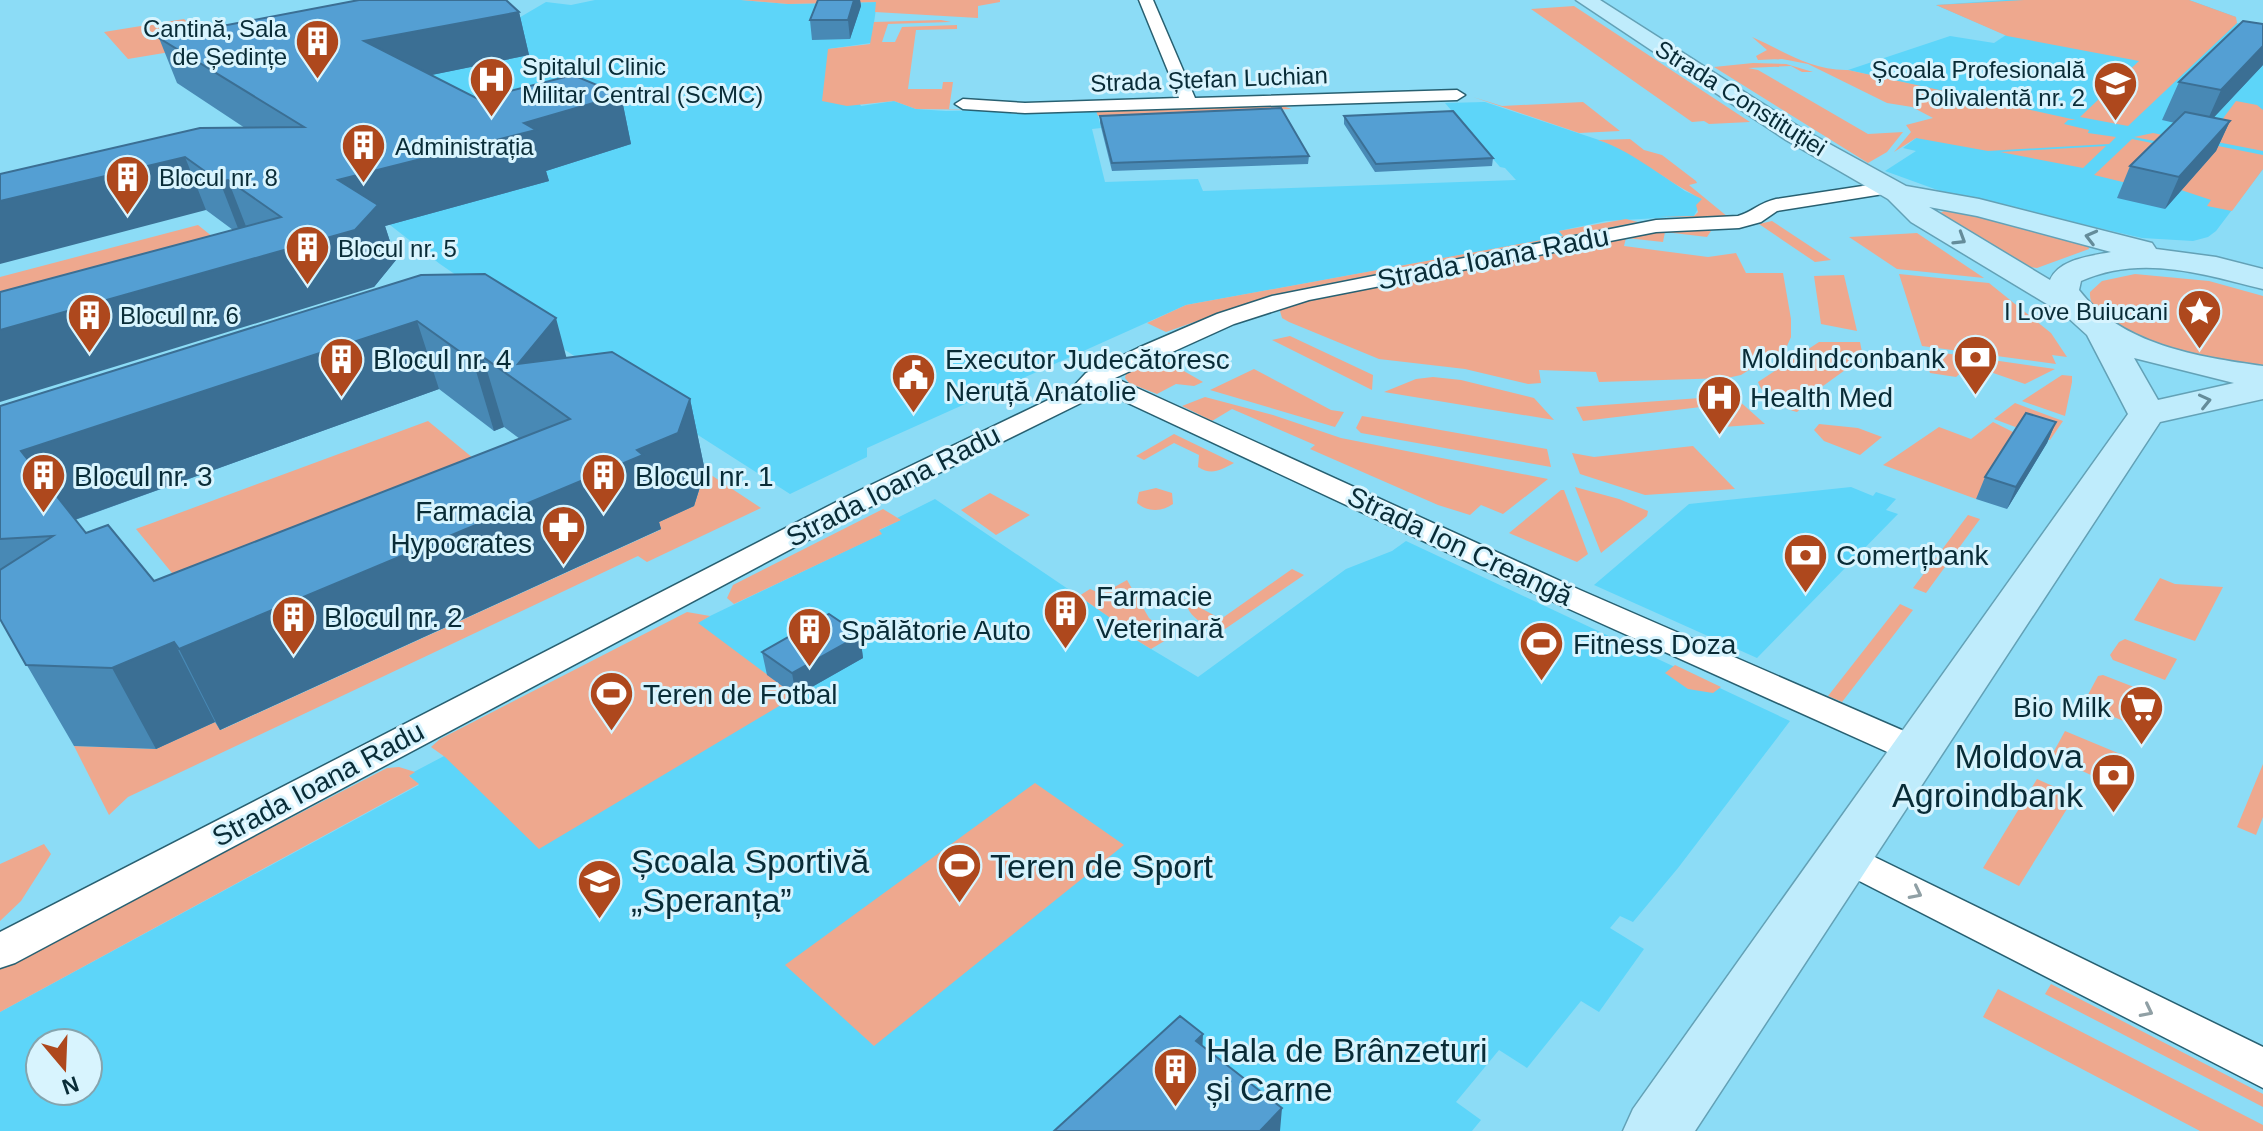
<svg xmlns="http://www.w3.org/2000/svg" width="2263" height="1131" font-family="Helvetica,sans-serif">
	<style>
		.built { fill: #5dd5f9; fill-rule: evenodd }
		.green { fill: #eea88e }
		.lines { fill: none; stroke-linecap: round; stroke-linejoin: round }
		.minor-casing { stroke: #286071; stroke-width: 3 }
		.primary-casing { stroke: #63a1b6; stroke-width: 3 }
		.minor { fill: #fff; fill-rule: evenodd }
		.primary { fill: #bfecfc; fill-rule: evenodd }
		.wall { fill: #4889b5; fill-rule: evenodd }
		.shaded-wall { fill: #3b6f94 }
		.building { fill: #549fd3; stroke: #3b6f94; stroke-width: 2; fill-rule: evenodd }
		.oneway { stroke: #648c9a }
		.oneway2 { stroke: #90a0a5 }
		.labels { text-anchor: middle; dominant-baseline: central; stroke-width: 6; stroke-linejoin: round; paint-order: stroke }
		.far-poi-label { font-size: 24px; fill: #092c37; stroke: #d8f4fe; text-anchor: start }
		.far-street-label { font-size: 24px; fill: #092c37; stroke: #d8f4fe }
		.street-label { font-size: 28px; fill: #092c37; stroke: #d8f4fe }
		.poi-label { font-size: 28px; fill: #092c37; stroke: #d8f4fe; text-anchor: start }
		.near-poi-label { font-size: 34px; fill: #092c37; stroke: #d8f4fe; text-anchor: start }
	</style>
	<rect width="100%" height="100%" fill="#8cdcf6"/>
	<path class="built" d="M 595,0 L 741,0 L 788,4 L 877,2 L 871,43 L 828,49 L 861,106 L 894,101 L 916,109 L 946,111 L 1001,110 L 1013,114 L 1097,111 L 1101,128 L 1092,129 L 1105,182 L 1198,179 L 1203,191 L 1516,180 L 1505,168 L 1500,167 L 1445,103 L 1485,102 L 1623,148 L 1685,191 L 1703,199 L 1694,216 L 1606,221 L 1559,231 L 1564,236 L 1186,305 L 867,448 L 867,457 L 790,494 L 565,350 L 440,264 L 390,225 L 221,73 L 517,19 L 546,2 L 571,5 Z
		M 2006,0 L 2189,0 L 2236,17 L 2236,23 L 2263,26 L 2263,169 L 2216,231 L 2208,237 L 2193,241 L 2142,238 L 1943,192 L 1885,171 L 1916,151 L 1903,148 L 1916,138 L 1923,137 L 1998,104 L 1848,70 L 1950,36 L 1994,43 L 2006,35 L 1936,5 Z
		M 1851,487 L 1873,496 L 1876,492 L 1896,499 L 1886,510 L 1898,514 L 1757,658 L 1594,585 L 1689,504 Z
		M 935,499 L 1130,631 L 1126,634 L 1198,677 L 1346,569 L 1392,551 L 1406,541 L 1790,721 L 1678,868 L 1633,922 L 1620,916 L 1610,928 L 1644,949 L 1599,1012 L 1581,1001 L 1527,1068 L 1499,1050 L 1456,1102 L 1481,1120 L 1472,1131 L 0,1131 L 0,1012 L 419,785 L 408,775 L 710,616 L 881,534 L 878,531 L 900,520 L 897,518 ZM 40,1043 L 88,1043 L 88,1091 L 40,1091 Z"/>
	<path class="green" d="M 741,0 L 1000,0 L 1000,2 L 978,6 L 978,18 L 875,12 L 876,2 L 788,4 Z
		M 2024,0 L 2189,0 L 2236,17 L 2237,23 L 2128,126 L 2080,117 L 2139,61 L 2007,36 L 1936,5 Z
		M 1574,6 L 1750,122 L 1709,124 L 1704,121 L 1692,122 L 1531,9 Z
		M 184,19 L 212,45 L 128,59 L 104,32 Z
		M 941,20 L 951,22 L 888,24 L 882,42 L 895,42 L 902,27 L 957,25 L 957,29 L 916,30 L 908,89 L 942,89 L 943,82 L 953,82 L 949,109 L 1001,110 L 916,109 L 894,101 L 847,106 L 822,101 L 828,49 L 870,44 L 874,22 Z
		M 1752,37 C 1784,51 1812,71 1848,70 L 2076,120 L 2068,120 L 2064,124 L 2089,130 L 2088,133 L 2116,137 L 2109,144 L 1988,151 L 1916,138 L 1894,152 L 1911,132 L 1906,125 L 1933,118 L 1912,107 L 1887,103 L 1808,64 L 1782,59 L 1758,60 L 1756,56 L 1767,50 Z
		M 1753,63 L 1786,64 L 1813,72 L 1802,72 L 1791,66 L 1748,68 L 1758,70 L 1868,134 L 1903,132 L 1887,152 L 1868,163 L 1714,67 Z
		M 1473,97 L 1502,106 L 1583,102 L 1620,131 L 1579,133 Z
		M 2236,101 L 2257,105 L 2263,110 L 2263,151 L 2207,140 Z
		M 1279,105 L 1292,109 L 1098,116 L 1096,111 L 1011,113 Z
		M 2153,133 L 2263,155 L 2263,169 L 2232,211 L 2207,206 L 2211,200 L 2181,190 L 2170,144 L 2134,137 Z
		M 1630,139 L 1644,150 L 1662,155 L 1696,181 L 1697,183 L 1689,185 L 1728,217 L 1659,217 L 1694,216 L 1698,212 L 1696,205 L 1702,199 C 1666,182 1637,153 1598,140 Z
		M 2132,139 L 2167,146 L 2131,184 L 2094,175 Z
		M 2106,146 L 2083,168 L 2000,152 Z
		M 1944,211 L 1961,212 L 2080,242 L 2088,245 L 2089,249 L 2037,268 L 2019,265 L 1941,216 L 1940,213 Z
		M 1626,219 L 1638,222 L 1271,295 L 1166,332 L 1147,323 L 1186,305 L 1563,236 L 1559,231 Z
		M 1772,221 L 1831,260 L 1815,262 L 1759,224 Z
		M 198,225 L 259,274 L 0,348 L 0,277 Z
		M 1673,228 L 1711,231 L 1707,237 L 1665,232 L 1663,242 L 1626,238 L 1624,246 L 1708,257 L 1736,253 L 1746,273 L 1783,273 L 1791,319 L 1791,337 L 1787,346 L 1741,375 L 1727,378 L 1599,382 L 1596,372 L 1539,370 L 1541,383 L 1528,384 L 1465,369 L 1379,359 L 1289,322 L 1282,318 L 1280,311 L 1284,307 L 1334,294 Z
		M 1917,233 L 1984,278 L 1897,269 L 1849,237 Z
		M 1899,274 L 1989,283 L 2051,333 L 2067,357 L 2052,355 L 2056,364 L 1922,346 Z
		M 2135,274 L 2209,281 L 2263,296 L 2263,365 C 2229,363 2086,339 2090,292 L 2102,281 Z
		M 1844,275 L 1857,331 L 1821,324 L 1814,276 Z
		M 1290,336 L 1373,375 L 1372,390 L 1272,340 Z
		M 1819,342 L 1860,342 L 1863,357 L 1812,394 L 1815,396 L 1797,412 C 1783,409 1762,395 1758,382 Z
		M 1923,350 L 2055,369 L 2025,384 L 1970,365 L 1956,377 L 1930,373 Z
		M 1156,355 L 1203,382 L 1194,386 L 1176,384 L 1157,394 L 1129,383 L 1125,378 L 1127,370 Z
		M 1254,369 L 1331,410 L 1344,412 L 1335,427 L 1210,390 Z
		M 2062,375 L 2072,376 L 2072,382 L 2065,416 L 2022,401 Z
		M 1433,377 L 1461,380 L 1534,398 L 1554,420 L 1384,392 L 1416,379 Z
		M 1205,397 L 1273,415 L 1341,438 L 1548,479 L 1503,514 L 1481,505 L 1470,515 L 1438,505 L 1310,449 L 1315,445 L 1232,409 L 1212,421 L 1182,406 Z
		M 1714,397 L 1738,400 L 1765,424 L 1723,427 L 1701,407 L 1583,421 L 1576,407 Z
		M 2015,403 L 2063,421 L 2050,440 L 1994,419 Z
		M 1362,416 L 1547,449 L 1551,467 L 1361,433 L 1356,428 Z
		M 428,421 L 519,496 L 212,622 L 136,529 Z
		M 1993,422 L 2017,434 L 1976,499 L 1883,465 L 1939,427 L 1971,439 Z
		M 1819,424 L 1858,428 L 1882,437 L 1860,455 L 1824,441 L 1814,430 Z
		M 1174,434 L 1234,463 C 1220,470 1212,476 1198,467 L 1199,455 L 1174,443 L 1144,460 L 1136,456 Z
		M 1693,446 L 1735,489 L 1645,495 L 1580,474 L 1572,453 L 1594,457 Z
		M 705,471 L 761,508 L 647,562 L 638,556 L 128,797 L 109,815 L 74,746 L 156,749 L 215,722 L 221,730 L 660,530 L 654,524 L 694,506 Z
		M 1575,487 L 1619,499 L 1648,511 L 1647,516 L 1601,553 Z
		M 1156,488 L 1172,493 L 1173,504 C 1162,512 1147,512 1137,503 L 1139,492 Z
		M 1561,490 L 1564,490 L 1588,554 L 1577,562 L 1509,533 Z
		M 990,493 L 1030,515 L 996,535 L 961,510 Z
		M 883,509 L 901,520 L 879,530 L 882,534 L 734,604 L 727,598 L 733,585 Z
		M 1968,515 L 1980,519 L 1926,593 L 1913,588 Z
		M 1292,569 L 1304,575 L 1225,629 C 1206,629 1189,618 1184,599 L 1221,619 Z
		M 2160,578 L 2175,584 L 2223,587 L 2195,641 L 2134,620 Z
		M 1127,580 L 1149,618 L 1171,637 L 1151,649 L 1125,633 L 1129,631 L 1079,596 L 1090,589 L 1102,594 Z
		M 1900,604 L 1913,610 L 1842,702 L 1828,696 Z
		M 687,612 L 710,616 L 698,623 L 796,696 L 539,849 L 445,757 L 431,747 L 440,739 Z
		M 2125,639 L 2177,659 L 2165,680 L 2113,660 L 2110,655 L 2119,642 Z
		M 1675,665 L 1721,687 L 1713,693 L 1688,689 L 1665,673 Z
		M 2103,675 L 2157,696 L 2140,728 L 2083,704 L 2098,676 Z
		M 2065,731 L 2125,756 L 2110,784 L 2061,761 L 2053,753 Z
		M 2263,764 L 2263,817 L 2256,835 L 2237,827 Z
		M 399,767 L 415,772 L 409,776 L 419,784 L 0,1012 L 0,969 L 387,768 Z
		M 2037,779 L 2075,796 L 2019,886 L 1983,868 Z
		M 1035,783 L 1124,845 L 874,1046 L 785,965 Z
		M 44,844 L 51,854 L 21,901 L 0,921 L 0,864 Z
		M 2051,984 L 2263,1094 L 2263,1107 L 2045,994 Z
		M 1998,989 L 2263,1125 L 2263,1131 L 2200,1131 L 1983,1017 Z"/>
	<g class="lines">
		<defs>
			<path id="minor" d="M 1139,0 L 1153,0 L 1195,98 L 1457,90 L 1465,95 L 1457,100 L 1025,113 L 963,109 L 955,104 L 963,99 L 1025,103 L 1179,98 Z
				M 1889,182 L 1899,188 L 1896,192 L 1777,211 L 1761,222 L 1739,228 L 1656,232 L 1309,300 L 1234,324 L 1115,378 L 1580,590 L 1927,741 L 1933,750 L 1927,759 L 1915,762 L 1903,759 L 1558,604 L 1098,389 L 1089,399 L 868,508 L 15,963 L 0,968 L 0,932 L 848,496 L 1071,389 L 1086,373 L 1138,348 L 1217,314 L 1272,296 L 1656,220 L 1738,216 C 1752,212 1759,203 1776,199 Z
				M 1846,843 L 2263,1047 L 2263,1088 L 1832,867 L 1827,857 L 1832,847 Z"/>
			<path id="primary" d="M 1576,0 L 1600,0 L 1804,130 L 1906,186 L 1979,199 L 2152,243 L 2156,249 L 2216,257 L 2263,269 L 2263,289 C 2203,274 2141,254 2081,281 L 2079,290 C 2121,345 2198,357 2263,366 L 2263,399 L 2160,422 L 1695,1131 L 1623,1131 L 1633,1109 L 2128,414 L 2087,335 L 2065,315 L 1911,222 L 1888,199 L 1786,140 ZM 1929,207 L 1977,216 L 2111,252 C 2091,256 2059,259 2050,280 ZM 2134,358 L 2234,383 L 2158,400 Z"/>
		</defs>
		<use href="#minor" class="minor-casing"/>
		<use href="#primary" class="primary-casing"/>
		<use href="#minor" class="minor"/>
		<use href="#primary" class="primary"/>
	</g>
	<path class="wall" d="M 818,0 L 860,0 L 861,6 L 850,39 L 812,40 L 810,20 Z
		M 519,12 L 529,55 L 431,75 L 478,99 L 621,95 L 631,144 L 546,171 L 549,181 L 385,226 L 396,260 L 374,287 L 233,230 L 206,210 L 0,174 L 245,128 L 177,83 L 159,38 Z
		M 2263,65 L 2213,118 L 2230,121 L 2216,151 L 2165,209 L 2117,198 L 2130,166 L 2175,123 L 2162,120 L 2179,82 Z
		M 1100,116 L 1309,156 L 1308,164 L 1112,171 L 1100,123 Z
		M 1344,116 L 1493,158 L 1492,166 L 1375,172 L 1344,124 Z
		M 485,274 L 567,358 L 690,399 L 705,471 L 694,506 L 659,522 L 661,529 L 220,730 L 215,722 L 156,749 L 74,746 L 0,619 L 0,406 ZM 439,389 L 494,431 L 504,427 L 520,439 L 154,581 L 86,533 L 75,520 Z
		M 2056,422 L 2047,443 L 2007,509 L 1976,499 L 1985,477 Z
		M 860,635 L 863,658 L 796,696 L 767,675 L 762,652 Z"/>
	<path class="shaded-wall" d="M 854,0 L 860,0 L 861,6 L 850,39 L 848,20 Z
		M 519,12 L 529,55 L 378,86 L 364,41 Z
		M 2263,46 L 2263,65 L 2204,128 L 2221,90 Z
		M 621,95 L 631,144 L 546,171 L 549,181 L 385,226 L 396,260 L 374,287 L 0,402 L 0,330 L 354,230 L 338,180 L 524,123 Z
		M 2230,121 L 2216,151 L 2165,209 L 2179,177 Z
		M 185,157 L 206,210 L 0,264 L 0,201 Z
		M 228,180 L 249,234 L 241,236 L 220,182 Z
		M 556,318 L 574,386 L 518,364 Z
		M 417,321 L 439,389 L 60,525 L 21,451 Z
		M 483,357 L 504,427 L 494,431 L 473,361 Z
		M 690,399 L 705,471 L 694,506 L 659,522 L 661,529 L 220,730 L 179,649 L 637,450 Z
		M 2056,422 L 2047,443 L 2007,509 L 2016,487 Z
		M 860,635 L 863,658 L 796,696 L 792,673 Z
		M 174,642 L 215,722 L 156,749 L 112,668 Z
		M 1203,1034 L 1201,1080 L 1196,1041 Z
		M 1282,1108 L 1280,1131 L 1260,1131 Z"/>
	<path class="building" d="M 359,0 L 506,0 L 519,12 L 364,41 L 478,99 L 573,75 L 621,95 L 524,123 L 536,130 L 338,180 L 378,205 L 355,230 L 0,330 L 0,292 L 281,217 L 228,180 L 220,182 L 185,157 L 0,201 L 0,174 L 200,128 L 304,127 L 159,38 Z
		M 818,0 L 854,0 L 848,20 L 810,20 Z
		M 2243,21 L 2263,24 L 2263,46 L 2221,90 L 2179,82 Z
		M 1281,108 L 1309,156 L 1112,163 L 1100,116 Z
		M 1453,111 L 1493,158 L 1376,164 L 1344,116 Z
		M 2185,112 L 2230,121 L 2179,177 L 2130,166 Z
		M 485,274 L 556,318 L 518,364 L 612,352 L 690,399 L 678,433 L 637,450 L 643,455 L 179,649 L 174,642 L 112,668 L 26,665 L 0,619 L 0,570 L 53,536 L 0,539 L 0,406 L 421,275 ZM 417,321 L 473,361 L 483,357 L 570,419 L 154,581 L 108,525 L 86,533 L 21,451 Z
		M 2026,413 L 2056,422 L 2016,487 L 1985,477 Z
		M 829,614 L 860,635 L 792,673 L 762,652 Z
		M 1180,1016 L 1203,1034 L 1196,1041 L 1282,1108 L 1260,1131 L 1054,1131 Z"/>
	<defs><path id="oneway-chevron" d="M-2-3.5L2.5 0L-2 3.5" fill="none" stroke-width="1.6" stroke-linecap="round" stroke-linejoin="round" transform="scale(2)"/></defs>
	<g class="oneway">
		<use href="#oneway-chevron" transform="translate(2091 237) rotate(-166)"/>
		<use href="#oneway-chevron" transform="translate(1960 239) rotate(32)"/>
		<use href="#oneway-chevron" transform="translate(2205 401) rotate(-13)"/>
	</g>
	<g class="oneway2">
		<use href="#oneway-chevron" transform="translate(1916 893) rotate(27)"/>
		<use href="#oneway-chevron" transform="translate(2147 1011) rotate(27)"/>
	</g>
	<defs>
		<symbol id="building-pin" viewBox="-11 -11 22 30"><path d="M0 17L-7.5 6A9.5 9.5 0 1 1 7.5 6Z" fill="#ae481d" stroke="#d8f4fe"/><path d="M-4-6H4V6H1V3H-1V6H-4ZM-2.5-4.3h1.7v1.8h-1.7ZM.8-4.3h1.7v1.8H.8ZM-2.5-1h1.7V.8h-1.7ZM.8-1h1.7V.8H.8Z" fill="#fff"/></symbol>
		<symbol id="hospital-pin" viewBox="-11 -11 22 30"><path d="M0 17L-7.5 6A9.5 9.5 0 1 1 7.5 6Z" fill="#ae481d" stroke="#d8f4fe"/><path d="M-5-5h3v3.5h4V-5h3V5h-3V1.5h-4V5h-3Z" fill="#fff"/></symbol>
		<symbol id="university-pin" viewBox="-11 -11 22 30"><path d="M0 17L-7.5 6A9.5 9.5 0 1 1 7.5 6Z" fill="#ae481d" stroke="#d8f4fe"/><path d="M0-5L7-2L0 1L-7-2ZM-4 1L0 2.5L4 1V4Q0 6-4 4Z" fill="#fff"/></symbol>
		<symbol id="sight-pin" viewBox="-11 -11 22 30"><path d="M0 17L-7.5 6A9.5 9.5 0 1 1 7.5 6Z" fill="#ae481d" stroke="#d8f4fe"/><path d="M0-6L1.8-2.2L6-1.7L2.9 1.2L3.7 5.4L0 3.3L-3.7 5.4L-2.9 1.2L-6-1.7L-1.8-2.2Z" fill="#fff"/></symbol>
		<symbol id="bank-pin" viewBox="-11 -11 22 30"><path d="M0 17L-7.5 6A9.5 9.5 0 1 1 7.5 6Z" fill="#ae481d" stroke="#d8f4fe"/><path d="M-6-4H6V4H-6ZM0-2.3a2.3 2.3 0 1 0 0 4.6a2.3 2.3 0 1 0 0-4.6Z" fill="#fff"/></symbol>
		<symbol id="civic-pin" viewBox="-11 -11 22 30"><path d="M0 17L-7.5 6A9.5 9.5 0 1 1 7.5 6Z" fill="#ae481d" stroke="#d8f4fe"/><path d="M-.6-6.5H3V-4.5H.6V-3L4-1V1h2V6H-6V1h2V-1L-.6-3ZM-1.2 2.5V6h2.4V2.5Z" fill="#fff"/></symbol>
		<symbol id="pharmacy-pin" viewBox="-11 -11 22 30"><path d="M0 17L-7.5 6A9.5 9.5 0 1 1 7.5 6Z" fill="#ae481d" stroke="#d8f4fe"/><path d="M-2-6h4v4h4v4h-4v4h-4v-4h-4v-4h4Z" fill="#fff"/></symbol>
		<symbol id="stadium-pin" viewBox="-11 -11 22 30"><path d="M0 17L-7.5 6A9.5 9.5 0 1 1 7.5 6Z" fill="#ae481d" stroke="#d8f4fe"/><path d="M0-5a6.5 5 0 1 0 0 10a6.5 5 0 1 0 0-10ZM-3.5-1.8h7v3.6h-7Z" fill="#fff"/></symbol>
		<symbol id="supermarket-pin" viewBox="-11 -11 22 30"><path d="M0 17L-7.5 6A9.5 9.5 0 1 1 7.5 6Z" fill="#ae481d" stroke="#d8f4fe"/><path d="M-6-5.5h2.5l.6 2H6L4.5 2H-2.5L-4.4-4H-6ZM-1.5 3.2a1.3 1.3 0 1 0 .1 0ZM3 3.2a1.3 1.3 0 1 0 .1 0Z" fill="#fff"/></symbol>
		<symbol id="school-pin" viewBox="-11 -11 22 30"><path d="M0 17L-7.5 6A9.5 9.5 0 1 1 7.5 6Z" fill="#ae481d" stroke="#d8f4fe"/><path d="M0-5L7-2L0 1L-7-2ZM-4 1L0 2.5L4 1V4Q0 6-4 4Z" fill="#fff"/></symbol>
	</defs>
	<g fill-rule="evenodd">
		<use href="#building-pin" x="292" y="16" width="51" height="69"/>
		<use href="#hospital-pin" x="466" y="54" width="51" height="69"/>
		<use href="#university-pin" x="2090" y="58" width="51" height="69"/>
		<use href="#building-pin" x="338" y="120" width="51" height="69"/>
		<use href="#building-pin" x="102" y="152" width="51" height="69"/>
		<use href="#building-pin" x="282" y="222" width="51" height="69"/>
		<use href="#sight-pin" x="2174" y="286" width="51" height="69"/>
		<use href="#building-pin" x="64" y="290" width="51" height="69"/>
		<use href="#bank-pin" x="1950" y="332" width="51" height="69"/>
		<use href="#building-pin" x="316" y="334" width="51" height="69"/>
		<use href="#civic-pin" x="888" y="350" width="51" height="69"/>
		<use href="#hospital-pin" x="1694" y="372" width="51" height="69"/>
		<use href="#building-pin" x="18" y="450" width="51" height="69"/>
		<use href="#building-pin" x="578" y="450" width="51" height="69"/>
		<use href="#pharmacy-pin" x="538" y="502" width="51" height="69"/>
		<use href="#bank-pin" x="1780" y="530" width="51" height="69"/>
		<use href="#building-pin" x="1040" y="586" width="51" height="69"/>
		<use href="#building-pin" x="268" y="592" width="51" height="69"/>
		<use href="#building-pin" x="784" y="604" width="51" height="69"/>
		<use href="#stadium-pin" x="1516" y="618" width="51" height="69"/>
		<use href="#stadium-pin" x="586" y="668" width="51" height="69"/>
		<use href="#supermarket-pin" x="2116" y="682" width="51" height="69"/>
		<use href="#bank-pin" x="2088" y="750" width="51" height="69"/>
		<use href="#stadium-pin" x="934" y="840" width="51" height="69"/>
		<use href="#school-pin" x="574" y="856" width="51" height="69"/>
		<use href="#building-pin" x="1150" y="1044" width="51" height="69"/>
	</g>
	<g class="labels">
		<g class="far-poi-label">
			<text x="287" y="28" text-anchor="end">Cantină, Sala<tspan x="287" dy="28">de Ședințe</tspan></text>
			<text x="522" y="66">Spitalul Clinic<tspan x="522" dy="28">Militar Central (SCMC)</tspan></text>
			<text x="2085" y="69" text-anchor="end">Școala Profesională<tspan x="2085" dy="28">Polivalentă nr. 2</tspan></text>
			<text x="395" y="146">Administrația</text>
			<text x="159" y="177">Blocul nr. 8</text>
			<text x="338" y="248">Blocul nr. 5</text>
			<text x="2168" y="311" text-anchor="end">I Love Buiucani</text>
			<text x="120" y="315">Blocul nr. 6</text>
		</g>
		<g class="far-street-label">
			<text transform="translate(1209 79) rotate(-2)">Strada Ștefan Luchian</text>
			<text transform="translate(1741 98) rotate(32)">Strada Constituției</text>
		</g>
		<g class="street-label">
			<text transform="translate(1493 258) rotate(-11)">Strada Ioana Radu</text>
			<text transform="translate(893 486) rotate(-27)">Strada Ioana Radu</text>
			<text transform="translate(1460 546) rotate(25)">Strada Ion Creangă</text>
			<text transform="translate(318 784) rotate(-28)">Strada Ioana Radu</text>
		</g>
		<g class="poi-label">
			<text x="1945" y="358" text-anchor="end">Moldindconbank</text>
			<text x="373" y="359">Blocul nr. 4</text>
			<text x="945" y="359">Executor Judecătoresc<tspan x="945" dy="32">Neruță Anatolie</tspan></text>
			<text x="1750" y="397">Health Med</text>
			<text x="74" y="476">Blocul nr. 3</text>
			<text x="635" y="476">Blocul nr. 1</text>
			<text x="532" y="511" text-anchor="end">Farmacia<tspan x="532" dy="32">Hypocrates</tspan></text>
			<text x="1836" y="555">Comerțbank</text>
			<text x="1096" y="596">Farmacie<tspan x="1096" dy="32">Veterinară</tspan></text>
			<text x="324" y="617">Blocul nr. 2</text>
			<text x="841" y="630">Spălătorie Auto</text>
			<text x="1573" y="644">Fitness Doza</text>
			<text x="643" y="694">Teren de Fotbal</text>
			<text x="2111" y="707" text-anchor="end">Bio Milk</text>
		</g>
		<g class="near-poi-label">
			<text x="2083" y="756" text-anchor="end">Moldova<tspan x="2083" dy="39">Agroindbank</tspan></text>
			<text x="631" y="861">Școala Sportivă<tspan x="631" dy="39">„Speranța”</tspan></text>
			<text x="990" y="866">Teren de Sport</text>
			<text x="1206" y="1050">Hala de Brânzeturi<tspan x="1206" dy="39">și Carne</tspan></text>
		</g>
	</g>
	<g transform="translate(64 1067) rotate(161)"><circle r="38" fill="#d8f4fe" stroke="#85a4ae" stroke-width="2"/>
	<path d="M0-6L14 30L0 20L-14 30Z" fill="#ae481d"/>
	<text y="-12" font-size="22" font-weight="bold" text-anchor="middle" fill="#092c37">N</text>
	</g>
</svg>
